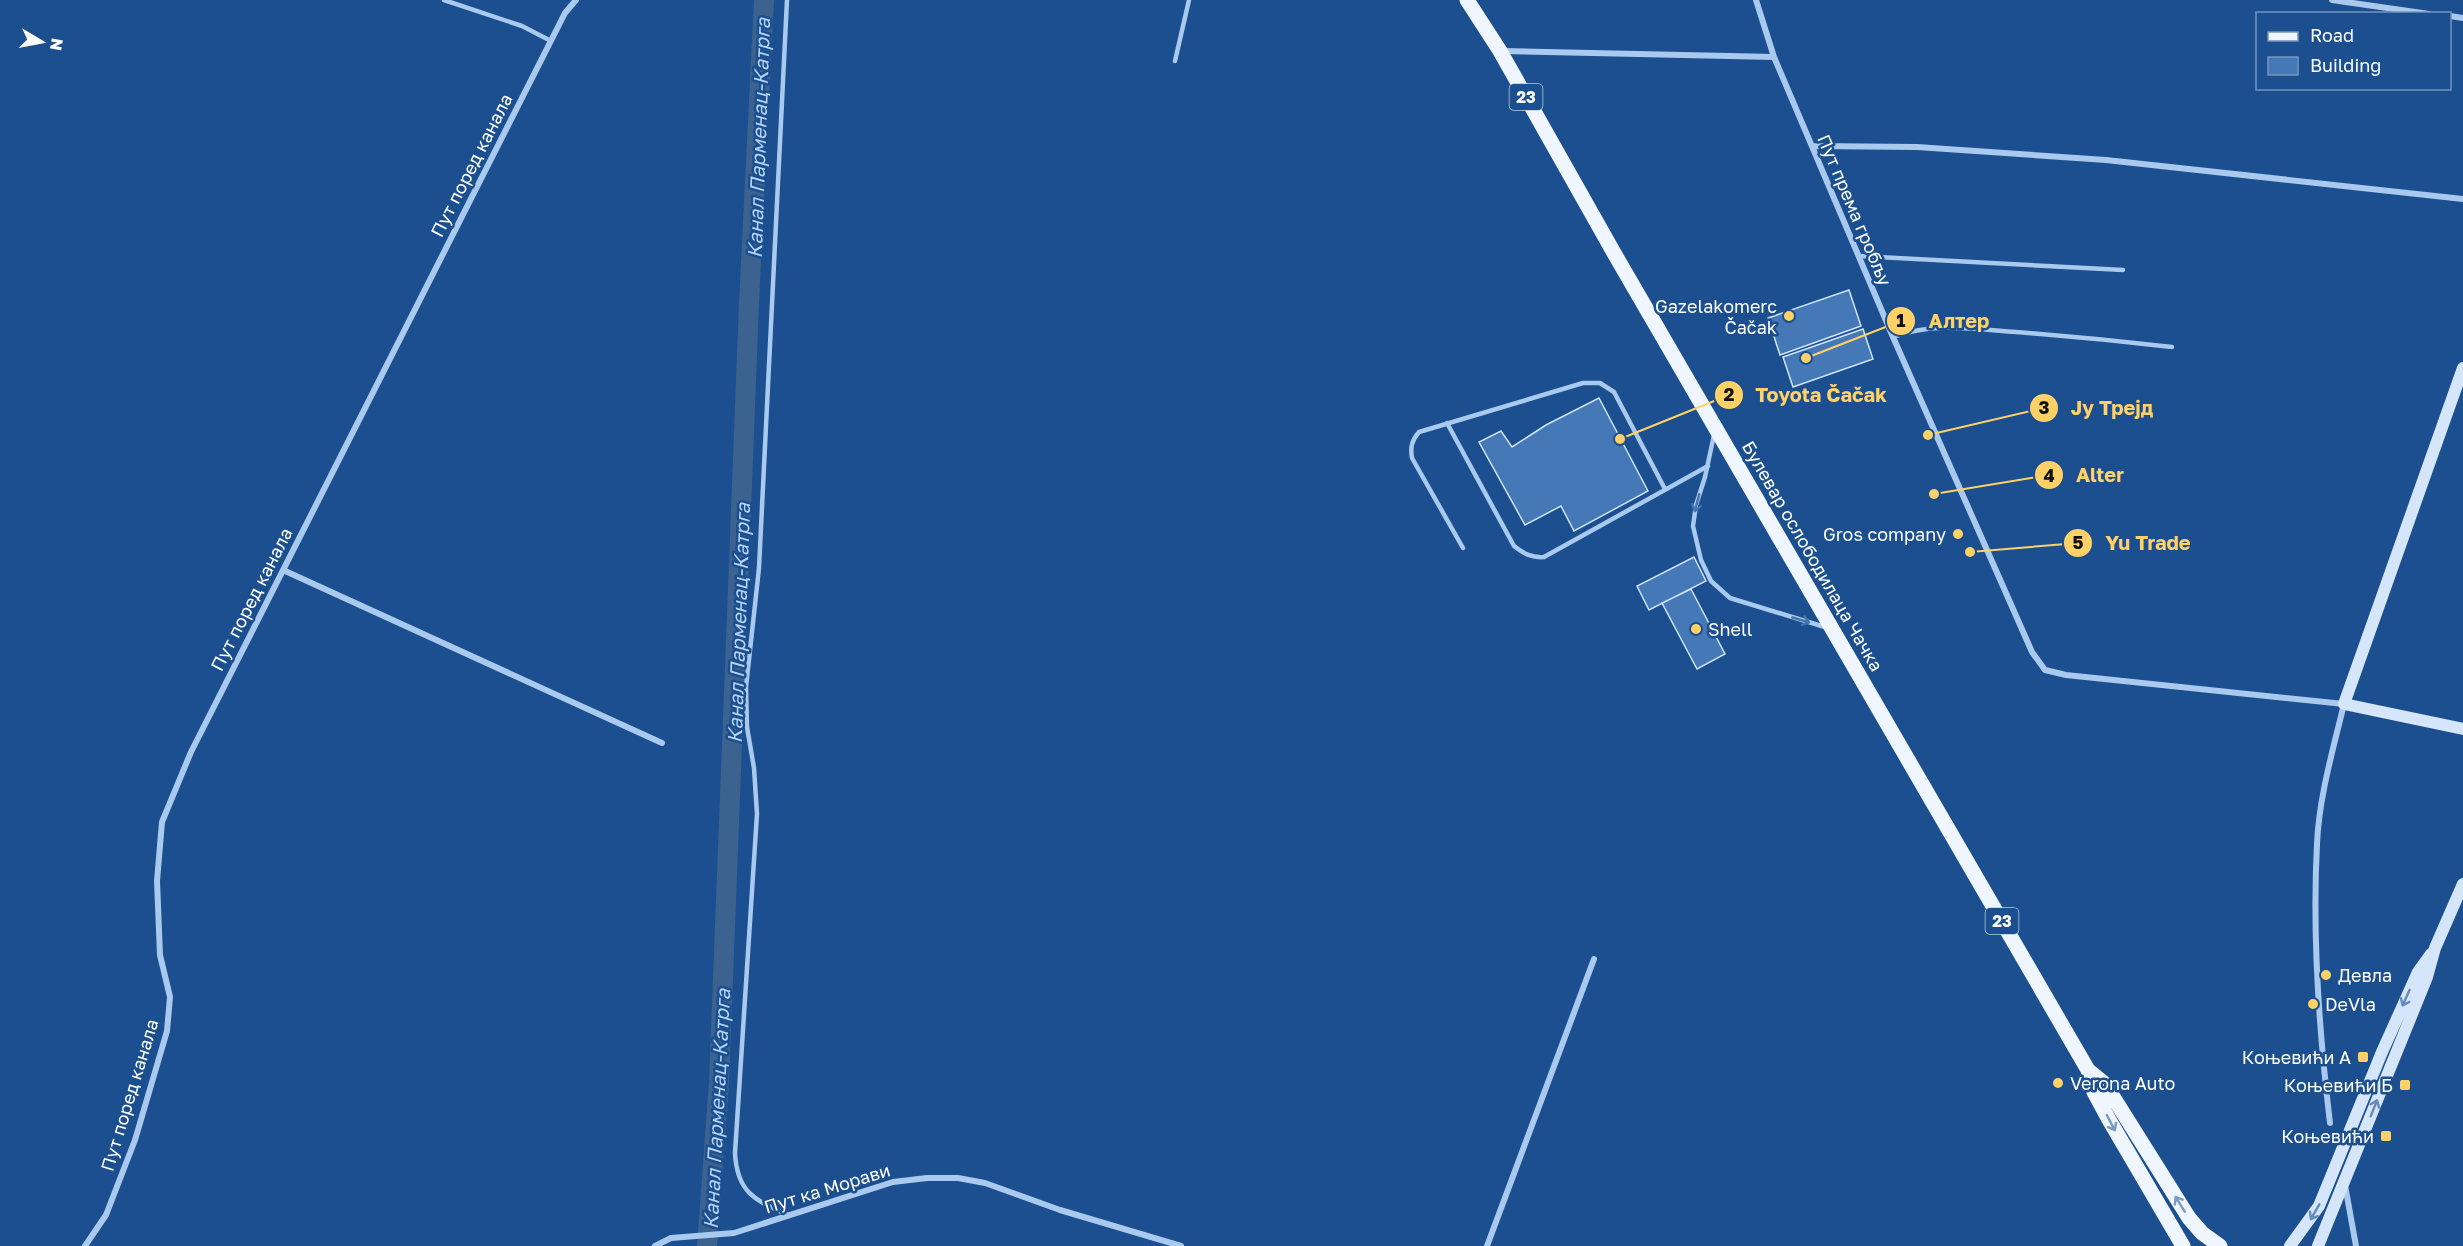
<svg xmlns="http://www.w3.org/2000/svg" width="2463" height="1246" font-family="'Golos Text',sans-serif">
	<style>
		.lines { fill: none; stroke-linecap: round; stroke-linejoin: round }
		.canal { stroke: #3c6290; stroke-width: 20 }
		.building { fill: #4478b7; stroke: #cfe3fa; stroke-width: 1.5 }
		.lane { stroke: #a9c9ee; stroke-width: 4.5 }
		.street { stroke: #a9c9ee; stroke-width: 6 }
		.secondary { stroke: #d6e6fa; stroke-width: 12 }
		.primary { stroke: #f0f6ff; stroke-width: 15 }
		.oneway { stroke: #4674ac }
		.oneway2 { stroke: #668bba }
		.oneway3 { stroke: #7b9ac1 }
		.poi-dot { fill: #ffd166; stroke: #1b4f8f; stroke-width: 2 }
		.labels { text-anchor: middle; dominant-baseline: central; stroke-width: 5; stroke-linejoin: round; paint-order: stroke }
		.shield { fill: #1b4f8f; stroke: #bbcadd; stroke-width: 1.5 }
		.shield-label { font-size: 16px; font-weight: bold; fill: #fff }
		.street-label { font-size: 18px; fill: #fff; stroke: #1b4f8f }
		.poi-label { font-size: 18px; fill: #fff; stroke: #1b4f8f; text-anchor: end }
		.water-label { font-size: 20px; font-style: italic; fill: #b5d3f5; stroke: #1b4f8f }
		.leader { fill: none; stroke: #ffd166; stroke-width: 2 }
		.callout-dot { fill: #ffd166; stroke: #1b4f8f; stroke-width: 2 }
		.mark-label { font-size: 18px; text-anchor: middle; font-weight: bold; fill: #111 }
		.callout-label { font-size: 20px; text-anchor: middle; font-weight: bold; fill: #ffd166; stroke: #1b4f8f; stroke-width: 5; stroke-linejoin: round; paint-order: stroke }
	</style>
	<rect width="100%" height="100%" fill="#1b4f8f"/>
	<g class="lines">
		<path class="canal" d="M 707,1246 L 719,1082 L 749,303 L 764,0"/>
	</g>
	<path class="building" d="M 1849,290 L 1861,326 L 1780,355 L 1768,318 Z
		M 1863,329 L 1873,359 L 1793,387 L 1783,357 Z
		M 1599,398 L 1648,491 L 1574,531 L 1561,506 L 1525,525 L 1479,442 L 1501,431 L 1512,447 L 1546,425 Z
		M 1694,557 L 1706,581 L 1649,610 L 1637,586 Z
		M 1691,589 L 1725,654 L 1697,669 L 1662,603 Z"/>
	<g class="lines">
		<path class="lane" d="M 444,0 L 522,26 L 551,41
			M 787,0 L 759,568 L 746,687 L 747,727 L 754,768 L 757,814 L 735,1153 C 737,1193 755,1200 788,1215
			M 1175,61 L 1189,0
			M 1859,256 L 2123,270
			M 1893,337 C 1933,322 1974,329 2016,332 C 2068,336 2120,341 2172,347
			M 1447,423 L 1514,546 C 1524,554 1532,558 1544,557 L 1708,466
			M 1714,435 L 1705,477 L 1696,505 L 1693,526 L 1701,560 L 1711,581 L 1730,598 L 1828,628
			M 1463,548 L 1412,458 C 1410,447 1412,440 1419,432 L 1583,383 L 1600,383 L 1614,392 L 1665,489"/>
		<path class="street" d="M 1756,0 L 1774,57 L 1893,337 L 2032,652 L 2045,670 L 2066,675 L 2344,704 C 2333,750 2319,797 2317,844 C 2312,936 2319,1031 2330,1123
			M 2332,0 L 2429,14
			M 2450,16 L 2463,18
			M 1503,51 L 1774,57
			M 1813,146 L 1917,147 L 2106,160 L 2463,199
			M 283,570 L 662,743
			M 2345,1185 L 2356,1246
			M 85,1246 L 106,1215 L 135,1140 L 167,1031 L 170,997 L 160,955 L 157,881 L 162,822 L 191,752 L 565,13 L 576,0
			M 655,1246 L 671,1238 L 734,1233 L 893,1182 L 927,1178 L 958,1178 L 985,1183 L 1060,1210 L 1181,1246
			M 1487,1246 L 1594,959"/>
		<path class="secondary" d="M 2463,368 L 2344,704 L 2463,729
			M 2290,1246 L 2319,1206 L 2382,1052 L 2418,972 L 2431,954
			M 2318,1246 L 2427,977 L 2435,948 L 2463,884"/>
		<path class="primary" d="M 1467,0 L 1500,51 L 1614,253 L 2088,1070 L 2094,1092 L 2108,1118 L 2183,1246
			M 2088,1070 L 2105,1084 L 2189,1218 L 2202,1233 L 2220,1246"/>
	</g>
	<defs><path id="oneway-shaft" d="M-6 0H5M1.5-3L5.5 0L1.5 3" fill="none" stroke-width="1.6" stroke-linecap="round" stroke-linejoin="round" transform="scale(1.5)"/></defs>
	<g class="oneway">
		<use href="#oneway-shaft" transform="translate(1697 503) rotate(105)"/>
		<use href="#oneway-shaft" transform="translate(1801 620) rotate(16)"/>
	</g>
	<g class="oneway2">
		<use href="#oneway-shaft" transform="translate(2406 998) rotate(114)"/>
		<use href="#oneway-shaft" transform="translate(2374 1108) rotate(-68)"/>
		<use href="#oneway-shaft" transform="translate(2315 1212) rotate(120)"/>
	</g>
	<g class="oneway3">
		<use href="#oneway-shaft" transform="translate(2111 1123) rotate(62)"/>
		<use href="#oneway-shaft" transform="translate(2180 1204) rotate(-122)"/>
	</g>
	<g class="poi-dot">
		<circle cx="1789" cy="316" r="6"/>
		<circle cx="1958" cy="534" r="6"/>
		<circle cx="1696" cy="629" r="6"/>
		<circle cx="2326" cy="975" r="6"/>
		<circle cx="2313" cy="1004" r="6"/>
		<rect x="2357" y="1051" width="12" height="12" rx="3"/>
		<circle cx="2058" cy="1083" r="6"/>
		<rect x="2399" y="1079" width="12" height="12" rx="3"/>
		<rect x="2380" y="1130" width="12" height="12" rx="3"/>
	</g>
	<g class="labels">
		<g class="shield">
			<rect x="1509.5" y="84" width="33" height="26" rx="4.5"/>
			<rect x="1985.5" y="908" width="33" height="26" rx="4.5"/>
		</g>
		<g class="shield-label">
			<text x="1526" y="97">23</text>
			<text x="2002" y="921">23</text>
		</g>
		<g class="street-label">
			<text transform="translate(471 165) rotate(-63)">Пут поред канала</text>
			<text transform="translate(1855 210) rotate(67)">Пут према гробљу</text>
			<text transform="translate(1813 556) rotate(60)">Булевар ослободилаца Чачка</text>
			<text transform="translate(251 599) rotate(-63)">Пут поред канала</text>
			<text transform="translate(129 1095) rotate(-73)">Пут поред канала</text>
			<text transform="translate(827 1188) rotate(-17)">Пут ка Морави</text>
		</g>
		<g class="poi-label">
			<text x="1777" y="306">Gazelakomerc<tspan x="1777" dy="21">Čačak</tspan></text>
			<text x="1946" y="534">Gros company</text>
			<text x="1708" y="629" text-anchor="start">Shell</text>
			<text x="2338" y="975" text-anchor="start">Девла</text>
			<text x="2325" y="1004" text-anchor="start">DeVla</text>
			<text x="2351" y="1057">Коњевићи А</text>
			<text x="2070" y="1083" text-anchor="start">Verona Auto</text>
			<text x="2393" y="1085">Коњевићи Б</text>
			<text x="2374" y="1136">Коњевићи</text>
		</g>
		<g class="water-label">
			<text transform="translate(758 138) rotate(-88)">Канал Парменац-Катрга</text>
			<text transform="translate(738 623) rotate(-88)">Канал Парменац-Катрга</text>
			<text transform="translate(716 1109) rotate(-87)">Канал Парменац-Катрга</text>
		</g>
	</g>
	<path class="leader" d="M1806 358L1901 321M1620 439L1729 395M1928 435L2044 408M1934 494L2049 475M1970 552L2078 543"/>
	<g class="callout-dot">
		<circle cx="1806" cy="358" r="6"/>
		<circle cx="1620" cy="439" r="6"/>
		<circle cx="1928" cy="435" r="6"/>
		<circle cx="1934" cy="494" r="6"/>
		<circle cx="1970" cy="552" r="6"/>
		<circle cx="1901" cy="321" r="15"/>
		<circle cx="1729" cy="395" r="15"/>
		<circle cx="2044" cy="408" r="15"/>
		<circle cx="2049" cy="475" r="15"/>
		<circle cx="2078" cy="543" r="15"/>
	</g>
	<g class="mark-label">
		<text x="1901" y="327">1</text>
		<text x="1729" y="401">2</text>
		<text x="2044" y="414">3</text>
		<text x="2049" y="482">4</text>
		<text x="2078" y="549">5</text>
	</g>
	<g class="callout-label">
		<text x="1959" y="328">Алтер</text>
		<text x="1821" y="402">Toyota Čačak</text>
		<text x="2112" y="415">Ју Трејд</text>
		<text x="2100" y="482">Alter</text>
		<text x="2148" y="550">Yu Trade</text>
	</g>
	<rect x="2256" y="12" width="195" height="78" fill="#1b4f8f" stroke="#7695bc" stroke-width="1.5"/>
	<rect x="2268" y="32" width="30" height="9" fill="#f0f6ff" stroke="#7695bc" stroke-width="1.5"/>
	<text x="2310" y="42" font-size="18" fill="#ffffff">Road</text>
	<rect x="2268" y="57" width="30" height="18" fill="#4478b7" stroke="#7695bc" stroke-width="1.5"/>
	<text x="2310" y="72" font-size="18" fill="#ffffff">Building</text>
	<g transform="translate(42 42) rotate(100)" stroke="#1b4f8f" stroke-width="4.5" paint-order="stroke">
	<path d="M0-4.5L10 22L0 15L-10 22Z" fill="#ffffff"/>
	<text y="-9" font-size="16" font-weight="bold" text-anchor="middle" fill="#ffffff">N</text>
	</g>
</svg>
